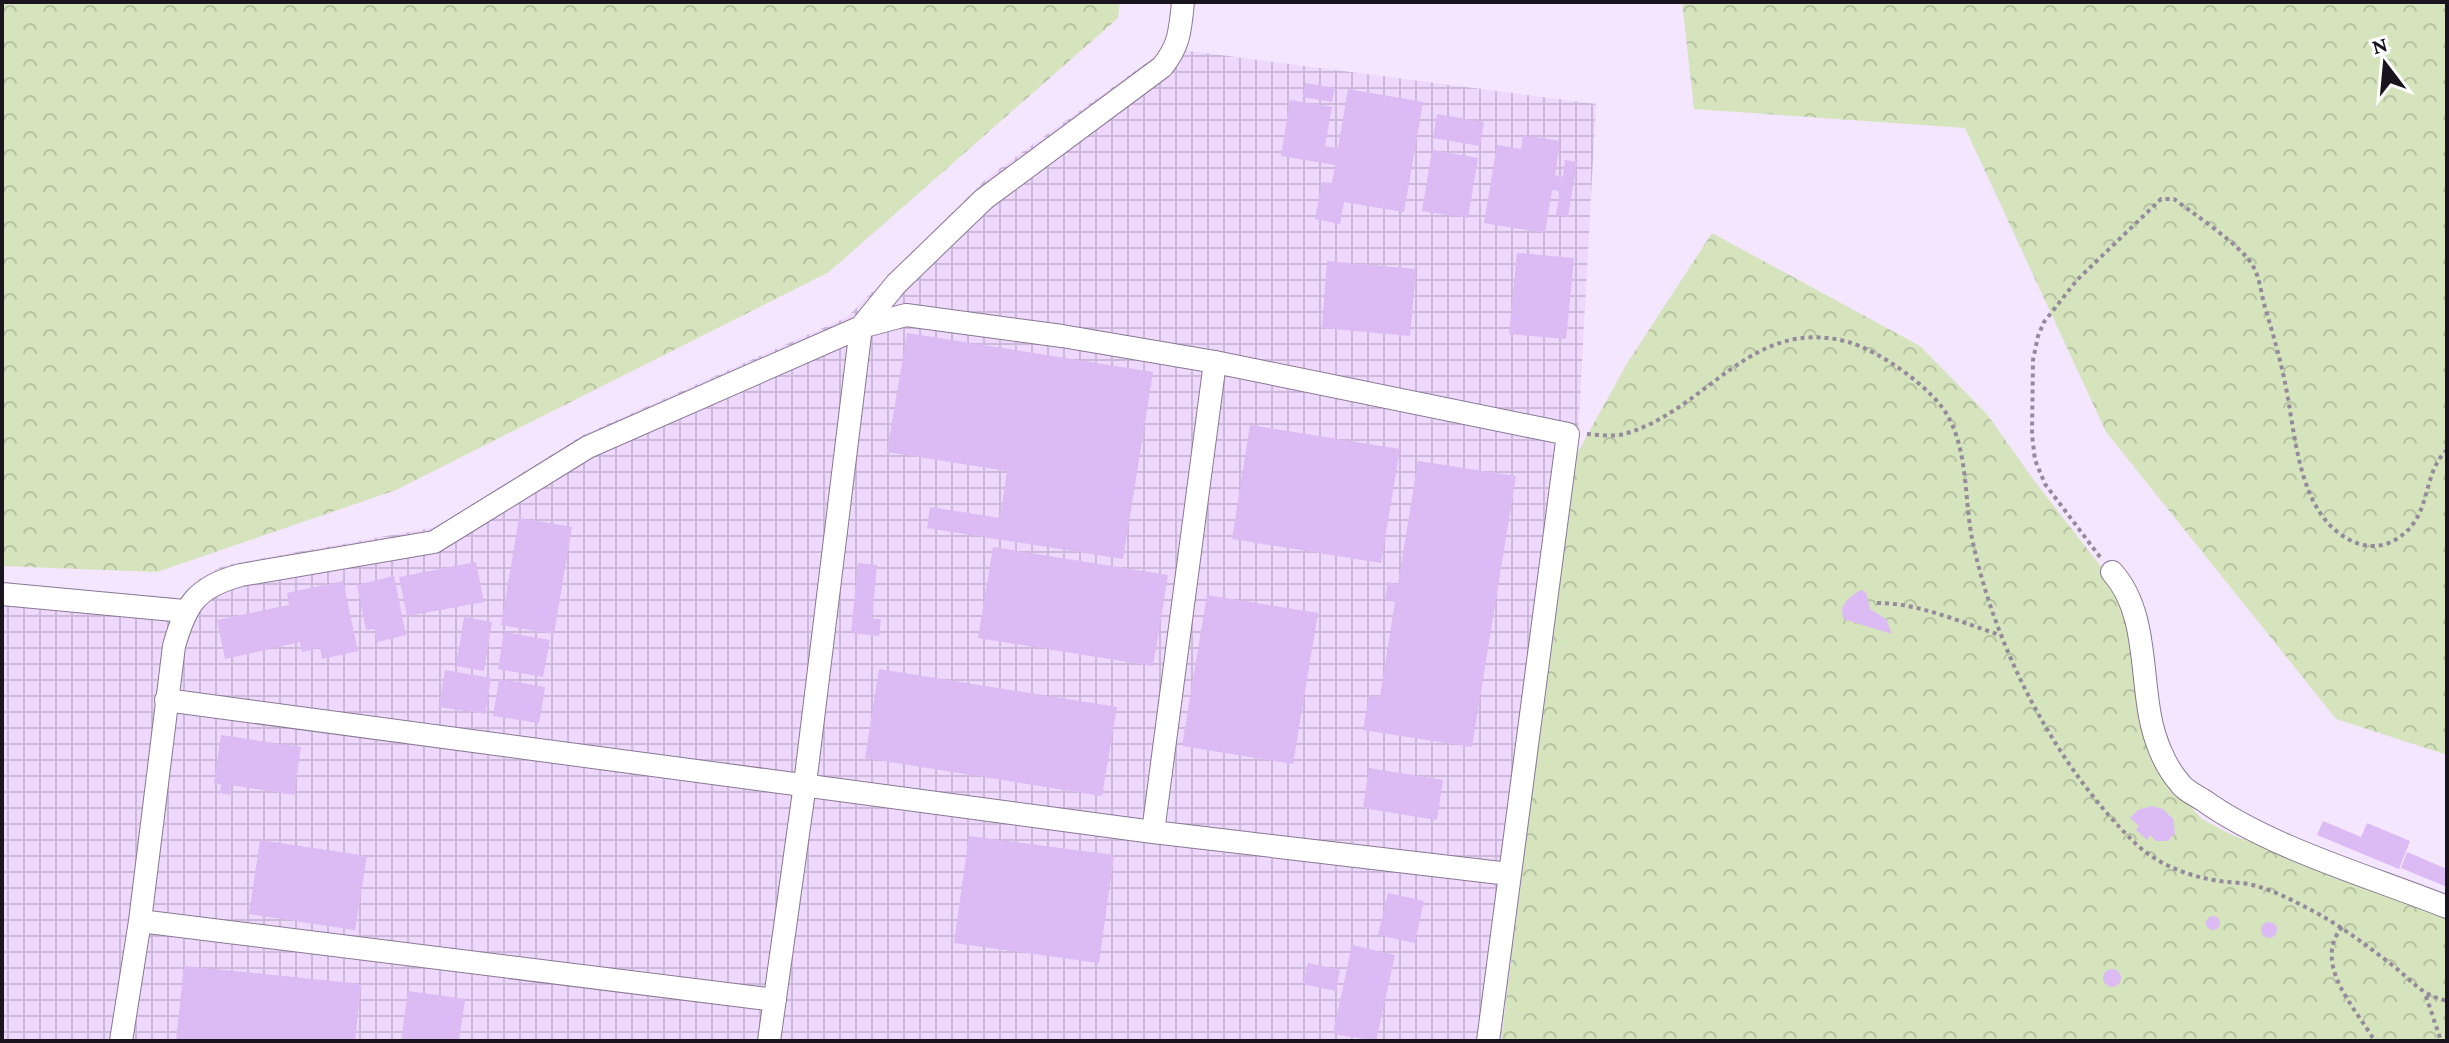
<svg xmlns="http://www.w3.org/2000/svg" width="2449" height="1043" font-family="'Crimson Pro',serif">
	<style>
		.industrial { fill: url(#industrial-grid) }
		.forest { fill: url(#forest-crowns) }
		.building { fill: #dcbaf3 }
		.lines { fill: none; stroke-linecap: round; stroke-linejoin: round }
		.minor-casing { stroke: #887893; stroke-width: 24 }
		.path { stroke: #958a9c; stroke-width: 4; stroke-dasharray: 4 4; stroke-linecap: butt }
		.minor { stroke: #fff; stroke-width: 22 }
	</style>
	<defs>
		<pattern id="industrial-grid" width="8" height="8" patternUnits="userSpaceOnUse" patternTransform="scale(2)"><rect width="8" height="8" fill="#eed8fd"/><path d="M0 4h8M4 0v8" fill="none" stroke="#ccb8d8"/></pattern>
		<pattern id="forest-crowns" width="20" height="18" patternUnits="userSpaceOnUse" patternTransform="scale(2)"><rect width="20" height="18" fill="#d5e4bd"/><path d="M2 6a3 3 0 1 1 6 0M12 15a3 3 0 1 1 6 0" fill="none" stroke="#b6c3a2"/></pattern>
	</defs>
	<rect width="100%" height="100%" fill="#f5e6ff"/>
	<path class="industrial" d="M 1167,48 L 1596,104 L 1577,455 L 1501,1041 L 2,1041 L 2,583 L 180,598 L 202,577 L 225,565 L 436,527 L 583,435 L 847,317 L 989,176 Z"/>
	<path class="forest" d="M 2,2 L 1120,2 L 1118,18 L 829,272 L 396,490 L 157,572 L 2,566 Z
		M 1682,2 L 2447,2 L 2447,755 L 2336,719 L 2106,432 L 1965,128 L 1694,109 Z
		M 1712,233 L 1920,346 L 1986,413 L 2036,483 L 2109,577 L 2120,603 L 2166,780 L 2202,819 L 2232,835 L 2447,918 L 2447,1041 L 1501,1041 L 1574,459 L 1626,365 Z"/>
	<path class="building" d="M 1305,83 L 1335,88 L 1332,102 L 1303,97 Z
		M 1348,89 L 1423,102 L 1404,212 L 1344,202 L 1340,224 L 1315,219 L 1322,182 L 1332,183 L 1335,165 L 1281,156 L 1290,100 L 1332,107 L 1325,146 L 1338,148 Z
		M 1437,114 L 1484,122 L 1480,146 L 1433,138 Z
		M 1523,135 L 1560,141 L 1555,175 L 1563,177 L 1565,160 L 1577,162 L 1568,217 L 1556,215 L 1560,191 L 1552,190 L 1545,233 L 1484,223 L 1497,145 L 1521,149 Z
		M 1432,150 L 1478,158 L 1468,218 L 1422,211 Z
		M 1517,253 L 1574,258 L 1566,339 L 1509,334 Z
		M 1327,261 L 1416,269 L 1410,336 L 1322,328 Z
		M 907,333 L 1153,372 L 1123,559 L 927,528 L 930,507 L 1000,518 L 1007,471 L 887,452 Z
		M 1250,425 L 1400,449 L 1381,563 L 1232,539 Z
		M 1418,461 L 1516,476 L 1472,747 L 1363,730 L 1369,696 L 1380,697 L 1395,602 L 1385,600 L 1388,582 L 1398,584 Z
		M 519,518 L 572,527 L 554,634 L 501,625 Z
		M 993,547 L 1168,575 L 1153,666 L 978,638 Z
		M 476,562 L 484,602 L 407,616 L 399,577 Z
		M 858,563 L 877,565 L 872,619 L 881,619 L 879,636 L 851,633 Z
		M 394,576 L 406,635 L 377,642 L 374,629 L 366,630 L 357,585 Z
		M 343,581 L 358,651 L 322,659 L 320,648 L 302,652 L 300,642 L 225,659 L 217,620 L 289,605 L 287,593 Z
		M 1860,590 L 1866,592 L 1870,609 L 1886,619 L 1892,634 L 1843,619 L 1842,608 L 1847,600 Z
		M 1207,595 L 1318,613 L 1293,764 L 1182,746 Z
		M 464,617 L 492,622 L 484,671 L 456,666 Z
		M 504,632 L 550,640 L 543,677 L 498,669 Z
		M 879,669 L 1117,707 L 1102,796 L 865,758 Z
		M 445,670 L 491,678 L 485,714 L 439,707 Z
		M 499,679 L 545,687 L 539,723 L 493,716 Z
		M 221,735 L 301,747 L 294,795 L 231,785 L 230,795 L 220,793 L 221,784 L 214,783 Z
		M 1369,768 L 1443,780 L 1437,820 L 1363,808 Z
		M 2152,806 L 2163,809 L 2173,819 L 2175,833 L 2168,841 L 2156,841 L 2150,835 L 2147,840 L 2136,830 L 2139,826 L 2130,818 L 2138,810 Z
		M 2323,821 L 2361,837 L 2367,823 L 2410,841 L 2399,869 L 2317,835 Z
		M 969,836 L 1114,855 L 1099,963 L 954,943 Z
		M 260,840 L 367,856 L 355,930 L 249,914 Z
		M 2407,852 L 2447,869 L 2447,887 L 2401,868 Z
		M 1388,893 L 1424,901 L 1415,943 L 1378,935 Z
		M2206 923a7 7 0 1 1 14 0a7 7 0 1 1-14 0Z
		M2261 930a8 8 0 1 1 16 0a8 8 0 1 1-16 0Z
		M 1352,945 L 1395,955 L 1376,1041 L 1333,1034 Z
		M 1308,963 L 1340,970 L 1336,991 L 1303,984 Z
		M 184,966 L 361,984 L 355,1041 L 176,1041 Z
		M2103 978a9 9 0 1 1 18 0a9 9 0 1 1-18 0Z
		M 408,991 L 465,999 L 459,1041 L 401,1041 Z"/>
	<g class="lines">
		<defs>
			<path id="minor" d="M 2112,572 C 2146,609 2141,669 2150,716 C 2154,738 2164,765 2179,782 C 2184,790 2195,795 2203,800 C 2270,848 2369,876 2447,907
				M 2,594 L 184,611
				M 166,700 L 1153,832 L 1509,874
				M 1153,832 L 1215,362
				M 140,921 L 775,1000
				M 121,1041 L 140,921 L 174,646 C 186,604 196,587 241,575 L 434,542 L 588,447 L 861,327 L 906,315 L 1062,336 L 1215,362 L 1568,434 L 1488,1041
				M 769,1041 L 805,784 L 861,327 L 896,284 L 984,199 L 1162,67 C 1180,45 1180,30 1183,2"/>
		</defs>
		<use href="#minor" class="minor-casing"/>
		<path class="path" d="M 1587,434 C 1598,435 1613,437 1624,434 C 1707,411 1751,315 1848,342 C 1880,351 1935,389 1950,420 C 1969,459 1964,503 1973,543 C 1996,650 2056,766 2135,843 C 2158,865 2188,876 2219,881 C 2231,883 2244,882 2256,886 C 2275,891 2296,902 2313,911 C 2341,926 2366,945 2391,964 C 2413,981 2419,994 2447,1001
			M 2100,557 L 2045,484 L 2035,460 L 2032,435 L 2033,360 L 2038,336 L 2044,322 L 2077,280 L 2161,199 L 2174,199 C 2194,214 2242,246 2253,266 C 2260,278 2261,294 2265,307 C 2272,331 2279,354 2284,378 C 2296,430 2296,515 2352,541 C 2366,548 2384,548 2398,538 C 2433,516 2421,474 2447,450
			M 1877,603 C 1919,603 1960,622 2000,635
			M 2342,927 C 2312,964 2355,1007 2374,1040
			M 2426,996 L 2441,1041"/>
		<use href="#minor" class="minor"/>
	</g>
	<rect width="2449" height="1043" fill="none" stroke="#1a141e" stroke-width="8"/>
	<g transform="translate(2385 64) rotate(344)" stroke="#ffffff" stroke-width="6" paint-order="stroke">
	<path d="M0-6L14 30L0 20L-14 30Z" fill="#1a141e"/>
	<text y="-12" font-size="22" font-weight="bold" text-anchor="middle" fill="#1a141e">N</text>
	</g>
</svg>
